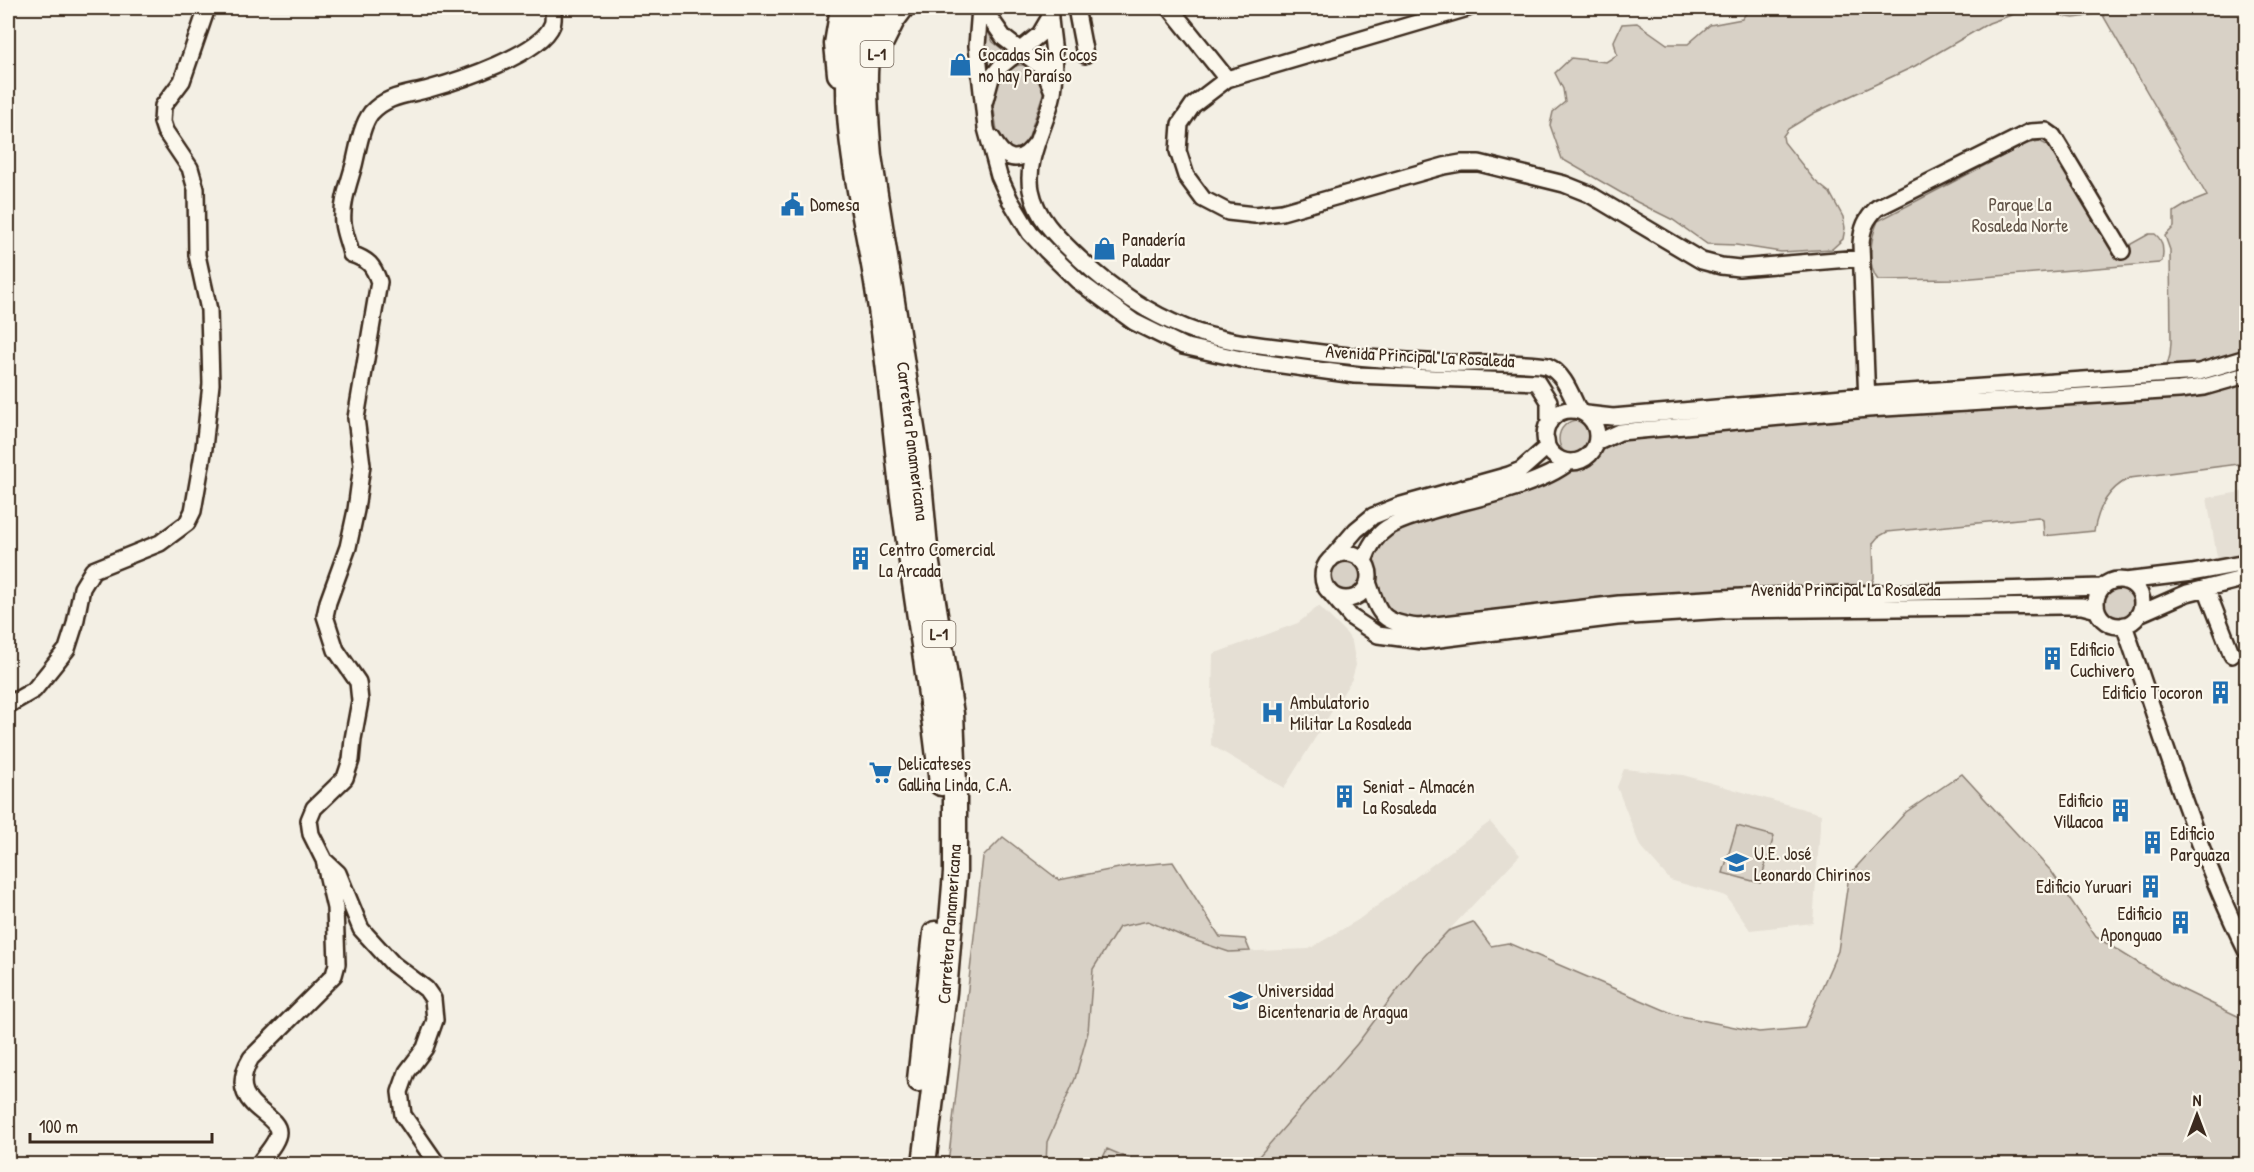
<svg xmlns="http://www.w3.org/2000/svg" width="2254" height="1172" font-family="'Patrick Hand',sans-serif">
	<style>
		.built { fill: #e5dfd4 }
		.green { fill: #d8d1c6; stroke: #8a7e72; stroke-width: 1.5 }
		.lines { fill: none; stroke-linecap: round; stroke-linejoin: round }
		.street-casing { stroke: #3b2a1e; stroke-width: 20 }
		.primary-casing { stroke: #3b2a1e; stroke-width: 27 }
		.street { stroke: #fbf7ec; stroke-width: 15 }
		.primary { stroke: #fbf7ec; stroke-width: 22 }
		.labels { text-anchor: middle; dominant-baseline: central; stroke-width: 4.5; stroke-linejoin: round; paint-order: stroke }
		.shield { fill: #fbf7ec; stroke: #75685c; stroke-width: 1.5 }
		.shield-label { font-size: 16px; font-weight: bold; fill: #3b2a1e }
		.poi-label { font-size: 18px; fill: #3b2a1e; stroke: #fbf7ec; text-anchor: start }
		.park-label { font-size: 18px; fill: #625448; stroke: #fbf7ec }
		.street-label { font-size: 18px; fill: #3b2a1e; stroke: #fbf7ec }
	</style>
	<rect width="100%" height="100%" fill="#f3efe4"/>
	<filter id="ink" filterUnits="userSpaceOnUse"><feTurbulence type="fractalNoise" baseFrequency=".0167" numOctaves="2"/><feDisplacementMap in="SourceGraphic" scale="12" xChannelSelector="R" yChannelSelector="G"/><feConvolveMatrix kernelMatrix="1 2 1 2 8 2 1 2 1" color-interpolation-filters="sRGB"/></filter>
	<g filter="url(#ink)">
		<path class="built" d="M 2246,491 L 2246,558 L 2218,563 L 2207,498 Z
			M 1319,606 L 1347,634 L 1352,642 L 1356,665 L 1352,679 L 1284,788 L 1211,745 L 1213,654 L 1298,623 Z
			M 1624,769 L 1683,775 L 1821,814 L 1813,923 L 1750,930 L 1726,896 L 1670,880 L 1640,846 L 1617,787 Z
			M 1490,822 L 1520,855 L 1416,965 L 1357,1044 L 1252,1164 L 1046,1164 L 1047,1142 L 1075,1079 L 1088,1032 L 1093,969 L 1119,927 L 1148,921 L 1182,936 L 1229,952 L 1309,949 L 1358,920 Z"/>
		<path class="green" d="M 1750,8 L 2031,8 L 1989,23 L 1915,66 L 1814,113 L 1788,129 L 1783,136 L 1784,142 L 1815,181 L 1830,193 L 1843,217 L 1845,228 L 1843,239 L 1832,249 L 1781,252 L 1736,245 L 1707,244 L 1673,220 L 1637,202 L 1562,159 L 1550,125 L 1553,112 L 1565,102 L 1563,89 L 1555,73 L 1571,58 L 1606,62 L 1617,55 L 1614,41 L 1622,24 L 1637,23 L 1667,44 L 1688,44 L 1710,25 L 1742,19 Z
			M 2050,8 L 2246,8 L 2246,463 L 2130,478 C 2108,489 2099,506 2094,531 L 2044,536 L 2043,520 L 2038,517 L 1887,532 L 1878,537 L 1873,543 L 1874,578 L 1872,583 L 1867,586 L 1779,586 L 1664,595 L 1428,622 C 1418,621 1403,621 1395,617 C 1375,606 1372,568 1373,548 L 1390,533 L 1583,460 L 1621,441 L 1665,422 L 1788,407 L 1885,385 L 1913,385 L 2166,369 L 2170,355 L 2171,342 L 2170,250 L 2165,236 L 2174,227 L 2174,212 L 2187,204 L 2207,196 L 2101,12 C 2080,18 2067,23 2050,8 Z
			M 985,26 L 993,42 L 1009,54 L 991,65 L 987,73 Z
			M 1019,65 L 1029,65 L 1037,71 L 1043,82 L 1043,94 L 1026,145 L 1015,152 L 999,141 C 996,124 988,91 999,76 C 1004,70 1012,67 1019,65 Z
			M 2039,141 L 2049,146 L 2112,249 L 2115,252 L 2126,252 L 2131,244 L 2149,234 L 2155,234 C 2163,240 2164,251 2162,261 L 2159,263 L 1959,279 L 1878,280 C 1866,265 1871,237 1878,221 L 2026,144 Z
			M1559 439a19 19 0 1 1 38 0a19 19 0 1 1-38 0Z
			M1328 576a17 17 0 1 1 34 0a17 17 0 1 1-34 0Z
			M2102 601a17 17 0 1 1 34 0a17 17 0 1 1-34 0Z
			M 1962,774 L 2051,871 L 2096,937 L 2179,988 L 2246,1020 L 2246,1164 L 1252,1164 L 1357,1044 L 1416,965 L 1448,931 L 1473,922 L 1491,946 L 1508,943 L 1676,1015 L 1759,1032 L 1804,1028 L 1838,951 L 1849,875 L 1906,812 Z
			M 1737,826 L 1774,836 L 1760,883 L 1723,873 Z
			M 1003,837 L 1059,880 L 1129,866 L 1173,862 L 1220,937 L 1245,939 L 1250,951 L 1229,952 L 1182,936 L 1148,921 L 1119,927 L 1093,969 L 1088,1032 L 1075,1079 L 1047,1142 L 1046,1164 L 948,1164 L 983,857 Z
			M 1107,1149 L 1142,1164 L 1100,1164 Z"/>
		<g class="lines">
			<defs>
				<path id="street" d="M 980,8 L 977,46 L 986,128 L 999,176 L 1010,200 L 1030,233 L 1046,250 L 1078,281 L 1134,322 L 1183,346 L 1245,360 L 1355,375 L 1537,382 L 1549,401 L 1549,423
					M 983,8 L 1004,38 L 1043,68 L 1052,89
					M 1049,8 C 1051,38 1058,62 1053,93 C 1047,125 1025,156 1031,190 C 1037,220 1059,239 1080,259 C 1110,287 1148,313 1186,328 C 1216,340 1251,344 1284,348 C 1338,356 1392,361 1447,363 C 1480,364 1514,361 1547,366 C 1564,373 1571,395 1579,411
					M 1076,8 L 1085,55
					M 1170,8 L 1227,79
					M 1468,8 L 1227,79 L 1193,105 L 1180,124 L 1178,151 L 1186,176 L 1203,199 L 1228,212 L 1255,215 L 1282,212 L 1444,166 L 1461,163 L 1479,163 L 1564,184 L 1589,194 L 1702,261 L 1721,266 L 1739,268 L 1861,258
					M 985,100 L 991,78 L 1001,66 L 1040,34 L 1050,17
					M 992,138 C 1004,160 1019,167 1036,143
					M 1867,403 L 1861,244 C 1862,228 1866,219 1877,208 L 2030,132 L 2046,131 L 2053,136 L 2122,251
					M1545 436a26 26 0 1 1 52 0a26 26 0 1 1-52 0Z
					M 1586,414 L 1613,417 L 1866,395 L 2199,372 L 2246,358
					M 1596,443 L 1620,432 L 1868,409 L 2179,390 L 2204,387 L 2246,375
					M1323 576a23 23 0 1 1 46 0a23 23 0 1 1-46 0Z
					M 1330,560 L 1356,530 L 1373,516 L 1398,506 L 1509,475 L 1521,470 L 1547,447 L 1546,439
					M 1364,561 C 1368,549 1375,536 1387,528 C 1400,519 1416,516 1430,511 C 1470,499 1538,487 1569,462
					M2096 603a23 23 0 1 1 46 0a23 23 0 1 1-46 0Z
					M 2125,581 L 2192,573 L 2246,563
					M 1368,582 C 1380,616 1381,622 1418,627 L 1619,604 L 1741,597 L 2102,587
					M 2206,588 L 2232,655
					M 1328,590 L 1351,617 L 1378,635 L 1423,641 L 1617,617 L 1724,610 L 2061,606 L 2082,606 L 2097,610
					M 2139,614 L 2187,593 L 2246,578
					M 2124,625 C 2162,734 2195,847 2246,950
					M 8,705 L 34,690 L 67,649 L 75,624 L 82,588 L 93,570 L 160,543 L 187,523 L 193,511 L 204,448 L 211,384 L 209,310 L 197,255 L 196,189 L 190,168 L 165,131 L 162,122 L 163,106 L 182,81 L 207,8
					M 324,860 L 338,873 L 361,929 L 393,964 L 426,989 L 433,999 L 435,1020 L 425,1048 L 407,1072 L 400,1092 L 403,1115 L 437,1164
					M 259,1164 C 264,1156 278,1142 278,1132 C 278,1112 223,1105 251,1058 L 334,975 L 337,964 L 335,908 L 324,860 L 311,834 L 309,820 L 314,808 L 345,778 L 351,760 L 353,739 L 360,701 L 358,682 L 336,650 L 325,616 L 328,602 L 348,547 L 356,510 L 362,465 L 356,418 L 379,282 C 373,265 369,260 351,254 C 349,244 344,233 343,223 C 341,204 349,183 354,165 C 358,149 361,126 371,113 C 387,95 408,95 429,89 C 458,81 541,54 552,25 C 554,21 553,13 553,8"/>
				<path id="primary" d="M 862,8 C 828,86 865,207 877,289 C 888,358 894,427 902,496 C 914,592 931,687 941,784
					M 882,8 C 858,42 867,116 870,156 L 918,460 L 927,558 L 952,714 L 955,784 L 955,873 L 945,992 L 924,1164
					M 880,46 L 893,20 L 902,8
					M 839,74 L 836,44 L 842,8
					M 919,1080 L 935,933"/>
			</defs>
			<use href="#street" class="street-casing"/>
			<use href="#primary" class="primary-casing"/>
			<use href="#street" class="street"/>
			<use href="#primary" class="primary"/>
		</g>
	</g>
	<defs>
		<symbol id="shop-bare" viewBox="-9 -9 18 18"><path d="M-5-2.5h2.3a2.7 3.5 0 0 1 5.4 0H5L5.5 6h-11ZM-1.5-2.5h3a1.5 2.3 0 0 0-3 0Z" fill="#1f6fb2" stroke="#fbf7ec" stroke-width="2.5" paint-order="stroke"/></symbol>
		<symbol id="civic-bare" viewBox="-9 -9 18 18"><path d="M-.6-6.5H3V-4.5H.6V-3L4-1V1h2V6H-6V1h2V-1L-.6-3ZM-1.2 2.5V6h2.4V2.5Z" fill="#1f6fb2" stroke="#fbf7ec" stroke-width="2.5" paint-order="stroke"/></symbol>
		<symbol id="building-bare" viewBox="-9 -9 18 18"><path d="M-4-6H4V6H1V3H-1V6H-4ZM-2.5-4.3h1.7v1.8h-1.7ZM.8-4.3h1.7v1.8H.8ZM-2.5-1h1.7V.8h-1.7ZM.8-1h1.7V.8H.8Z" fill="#1f6fb2" stroke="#fbf7ec" stroke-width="2.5" paint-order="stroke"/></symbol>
		<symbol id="hospital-bare" viewBox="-9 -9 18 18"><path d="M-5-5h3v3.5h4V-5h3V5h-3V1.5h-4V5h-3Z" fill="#1f6fb2" stroke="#fbf7ec" stroke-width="2.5" paint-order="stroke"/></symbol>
		<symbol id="supermarket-bare" viewBox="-9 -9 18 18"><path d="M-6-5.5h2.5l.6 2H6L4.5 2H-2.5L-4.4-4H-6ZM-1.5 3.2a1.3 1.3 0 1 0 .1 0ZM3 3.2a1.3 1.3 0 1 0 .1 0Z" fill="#1f6fb2" stroke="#fbf7ec" stroke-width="2.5" paint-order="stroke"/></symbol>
		<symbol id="school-bare" viewBox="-9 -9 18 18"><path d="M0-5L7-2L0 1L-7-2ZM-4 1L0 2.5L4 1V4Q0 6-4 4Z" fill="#1f6fb2" stroke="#fbf7ec" stroke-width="2.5" paint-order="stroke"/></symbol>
		<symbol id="university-bare" viewBox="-9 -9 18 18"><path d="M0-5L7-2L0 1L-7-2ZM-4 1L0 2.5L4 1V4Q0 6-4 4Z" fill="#1f6fb2" stroke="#fbf7ec" stroke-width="2.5" paint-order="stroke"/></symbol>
	</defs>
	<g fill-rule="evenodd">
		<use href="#shop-bare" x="944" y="48" width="33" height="33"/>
		<use href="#civic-bare" x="776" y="188" width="33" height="33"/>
		<use href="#shop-bare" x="1088" y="232" width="33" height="33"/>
		<use href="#building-bare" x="844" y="542" width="33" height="33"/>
		<use href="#building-bare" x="2036" y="642" width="33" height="33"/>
		<use href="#building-bare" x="2204" y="676" width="33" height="33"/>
		<use href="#hospital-bare" x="1256" y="696" width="33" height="33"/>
		<use href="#supermarket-bare" x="864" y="756" width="33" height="33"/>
		<use href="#building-bare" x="1328" y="780" width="33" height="33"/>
		<use href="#building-bare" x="2104" y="794" width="33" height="33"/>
		<use href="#building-bare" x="2136" y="826" width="33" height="33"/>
		<use href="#school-bare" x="1720" y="846" width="33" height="33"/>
		<use href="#building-bare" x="2134" y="870" width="33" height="33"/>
		<use href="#building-bare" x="2164" y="906" width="33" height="33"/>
		<use href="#university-bare" x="1224" y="984" width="33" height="33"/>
	</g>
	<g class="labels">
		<g class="shield">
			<rect x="860.5" y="41" width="33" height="26" rx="4.5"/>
			<rect x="922.5" y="621" width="33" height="26" rx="4.5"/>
		</g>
		<g class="shield-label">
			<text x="877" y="54">L-1</text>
			<text x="939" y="634">L-1</text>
		</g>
		<g class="poi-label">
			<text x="978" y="54">Cocadas Sin Cocos<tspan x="978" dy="21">no hay Paraíso</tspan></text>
			<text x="810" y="204">Domesa</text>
			<text x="1122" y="239">Panadería<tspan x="1122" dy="21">Paladar</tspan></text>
			<text x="879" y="549">Centro Comercial<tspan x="879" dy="21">La Arcada</tspan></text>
			<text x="2070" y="649">Edificio<tspan x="2070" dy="21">Cuchivero</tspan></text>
			<text x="2203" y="692" text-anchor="end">Edificio Tocoron</text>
			<text x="1290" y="702">Ambulatorio<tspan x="1290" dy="21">Militar La Rosaleda</tspan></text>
			<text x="898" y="763">Delicateses<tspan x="898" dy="21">Gallina Linda, C.A.</tspan></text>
			<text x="1363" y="786">Seniat - Almacén<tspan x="1363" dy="21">La Rosaleda</tspan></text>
			<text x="2103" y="800" text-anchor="end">Edificio<tspan x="2103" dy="21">Villacoa</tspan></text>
			<text x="2170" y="833">Edificio<tspan x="2170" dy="21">Parguaza</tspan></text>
			<text x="1754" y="853">U.E. José<tspan x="1754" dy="21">Leonardo Chirinos</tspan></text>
			<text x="2132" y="886" text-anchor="end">Edificio Yuruari</text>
			<text x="2162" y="913" text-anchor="end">Edificio<tspan x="2162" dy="21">Aponguao</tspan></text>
			<text x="1258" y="990">Universidad<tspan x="1258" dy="21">Bicentenaria de Aragua</tspan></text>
		</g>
		<g class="park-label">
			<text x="2020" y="204">Parque La<tspan x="2020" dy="21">Rosaleda Norte</tspan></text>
		</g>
		<g class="street-label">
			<text transform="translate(1420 356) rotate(3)">Avenida Principal La Rosaleda</text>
			<text transform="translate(913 441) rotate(83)">Carretera Panamericana</text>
			<text x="1846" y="589">Avenida Principal La Rosaleda</text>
			<text transform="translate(949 924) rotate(-86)">Carretera Panamericana</text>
		</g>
	</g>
	<rect width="2254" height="1172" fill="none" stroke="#fbf7ec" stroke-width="30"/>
	<rect x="15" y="15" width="2224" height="1142" fill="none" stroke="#3b2a1e" stroke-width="2" filter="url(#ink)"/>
	<g transform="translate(2197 1115)" stroke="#fbf7ec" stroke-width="4.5" paint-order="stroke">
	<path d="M0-4.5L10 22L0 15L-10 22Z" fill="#3b2a1e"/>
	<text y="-9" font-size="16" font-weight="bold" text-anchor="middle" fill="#3b2a1e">N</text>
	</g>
	<path d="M30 1133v9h182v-9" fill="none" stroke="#3b2a1e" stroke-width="3"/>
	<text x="39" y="1133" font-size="18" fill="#3b2a1e" stroke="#fbf7ec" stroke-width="4.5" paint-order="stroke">100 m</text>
</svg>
